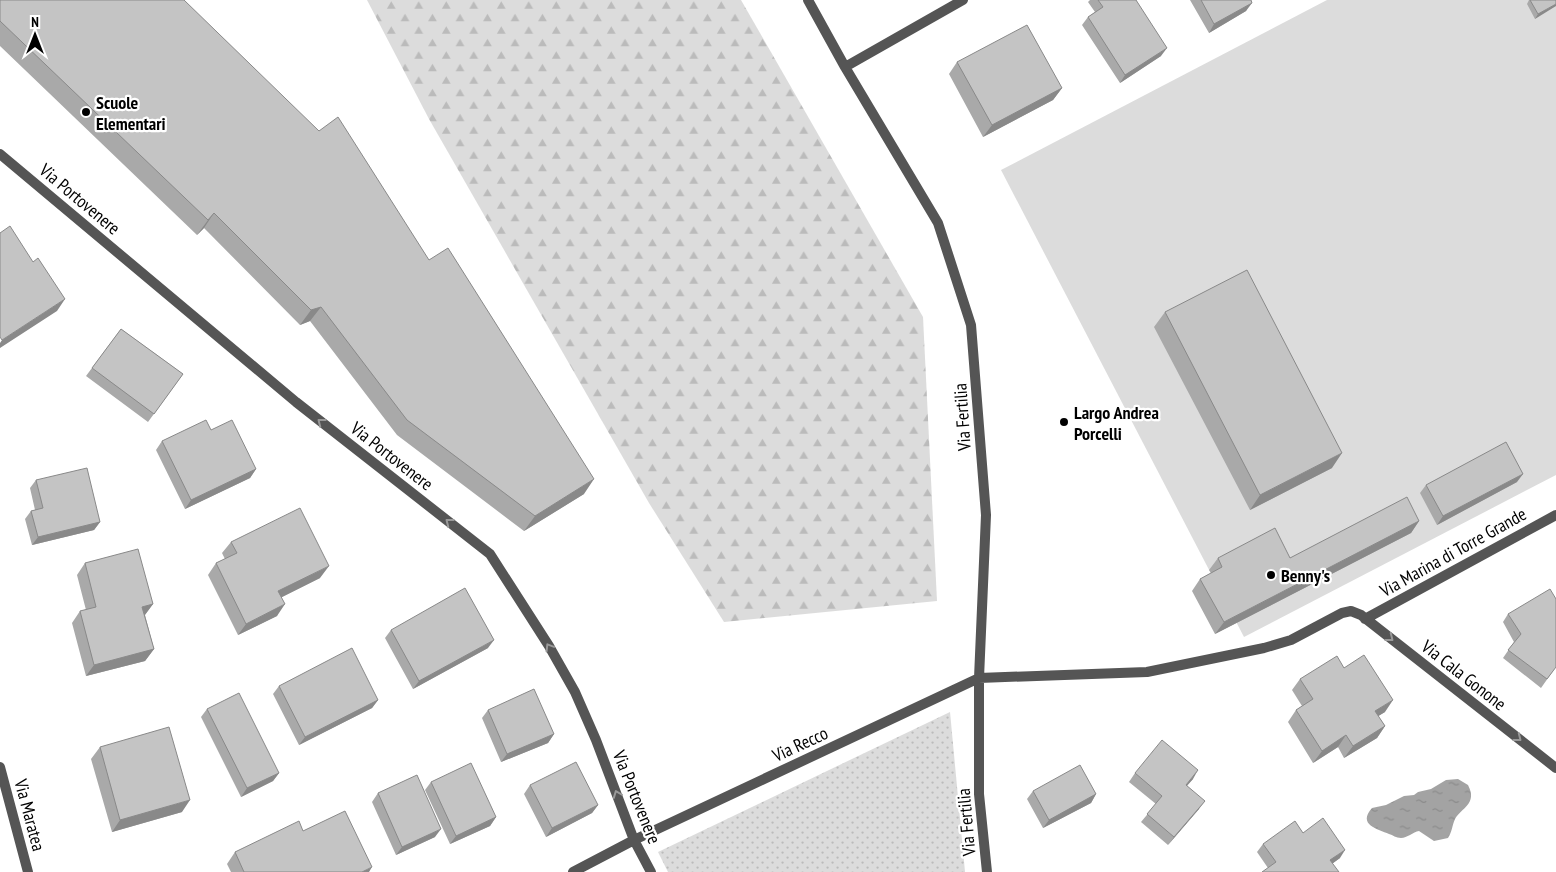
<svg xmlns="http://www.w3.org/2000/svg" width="1556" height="872" font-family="'PT Sans Narrow',sans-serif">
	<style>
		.grass { fill: url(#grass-dots) }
		.forest { fill: url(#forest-firs) }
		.garden { fill: #dcdcdc }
		.water { fill: url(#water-ripples) }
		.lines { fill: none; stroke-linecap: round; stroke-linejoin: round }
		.minor { stroke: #555; stroke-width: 10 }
		.wall { fill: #a9a9a9 }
		.shaded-wall { fill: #898989 }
		.building { fill: #c4c4c4; stroke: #898989 }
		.oneway { stroke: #999 }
		.poi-dot { fill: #000; stroke: #fff; stroke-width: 2 }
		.labels { text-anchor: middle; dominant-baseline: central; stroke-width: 4.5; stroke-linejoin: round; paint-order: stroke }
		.poi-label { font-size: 18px; font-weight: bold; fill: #000; stroke: #fff; text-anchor: start }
		.street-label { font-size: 18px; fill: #000; stroke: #fff }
	</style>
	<defs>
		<pattern id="grass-dots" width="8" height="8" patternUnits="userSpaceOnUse" patternTransform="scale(1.25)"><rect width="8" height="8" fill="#dcdcdc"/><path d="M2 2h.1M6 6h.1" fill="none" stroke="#bbb" stroke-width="1.8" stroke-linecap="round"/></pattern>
		<pattern id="forest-firs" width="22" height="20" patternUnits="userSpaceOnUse" patternTransform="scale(1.25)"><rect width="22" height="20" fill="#dcdcdc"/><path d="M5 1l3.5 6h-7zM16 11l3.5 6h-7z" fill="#bbb"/></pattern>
		<pattern id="water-ripples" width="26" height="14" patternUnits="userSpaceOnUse" patternTransform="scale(1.25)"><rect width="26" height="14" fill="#a3a3a3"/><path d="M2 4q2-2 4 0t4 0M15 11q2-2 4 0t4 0" fill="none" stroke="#8b8b8b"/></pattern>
	</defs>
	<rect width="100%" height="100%" fill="#fff"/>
	<path class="grass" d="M 950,712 L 965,872 L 668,872 L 658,852 Z"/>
	<path class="forest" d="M 367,0 L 741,0 L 923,317 L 937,601 L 724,622 L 649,503 L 429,119 Z"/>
	<path class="garden" d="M 1327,0 L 1556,0 L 1556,475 L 1244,637 L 1001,170 Z"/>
	<path class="water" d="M 1458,779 L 1468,785 C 1478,804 1461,808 1455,819 C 1452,826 1452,832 1448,838 L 1434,841 L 1419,831 C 1413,832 1407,838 1401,838 C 1396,838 1393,835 1389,834 C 1378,829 1357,825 1372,808 L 1386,805 L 1404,796 L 1414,795 L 1418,792 L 1431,789 L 1446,780 Z"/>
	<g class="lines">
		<path class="minor" d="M 808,0 L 845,67 L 938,223 L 971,325 L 986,515 L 979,678 L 979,794 L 987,872
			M 845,67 L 963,0
			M 0,154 L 296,402 L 490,554 L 549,646 L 575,692 L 596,740 L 634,840 L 651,872
			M 1365,619 L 1556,515
			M 0,767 L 28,872
			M 573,872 L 634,840 L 979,678 L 1147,672 L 1264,648 L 1291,640 L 1342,613 L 1351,611 L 1361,615 L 1556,768"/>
	</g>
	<path class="wall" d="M 0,0 L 429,260 L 584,494 L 524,531 L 397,435 L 310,321 L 300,325 L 204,228 L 197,235 L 0,46 Z
		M 1090,0 L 1136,0 L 1161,56 L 1120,83 L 1082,25 L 1088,17 L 1095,12 L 1088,2 Z
		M 1190,0 L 1251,0 L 1246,11 L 1209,33 Z
		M 1529,0 L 1556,0 L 1535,19 L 1527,4 Z
		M 957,62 L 1062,88 L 1053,100 L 983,137 L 949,74 Z
		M 1165,312 L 1332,468 L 1250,510 L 1154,327 Z
		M 121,329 L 183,374 L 148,422 L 86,376 Z
		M 162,441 L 256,469 L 250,478 L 185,509 L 156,450 Z
		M 36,480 L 100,522 L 94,530 L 32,545 L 25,519 L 31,511 L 35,510 L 30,488 Z
		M 1517,482 L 1437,525 L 1420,493 L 1426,485 Z
		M 1419,521 L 1411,533 L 1215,634 L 1192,591 L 1200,579 L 1211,573 L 1209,570 L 1218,558 L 1290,558 Z
		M 231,542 L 320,578 L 282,597 L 277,616 L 238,635 L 208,575 L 216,563 L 225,559 L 222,553 Z
		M 85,563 L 153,604 L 145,615 L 154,649 L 145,661 L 86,676 L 72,623 L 80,611 L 86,610 L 77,575 Z
		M 1508,614 L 1553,671 L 1541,688 L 1503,658 L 1514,642 L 1503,622 Z
		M 391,630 L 488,648 L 413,689 L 385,638 Z
		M 1344,668 L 1385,712 L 1378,716 L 1385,726 L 1377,738 L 1344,758 L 1338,747 L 1313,763 L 1288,722 L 1296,710 L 1302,706 L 1292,690 L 1300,679 Z
		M 279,686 L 378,700 L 372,708 L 299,745 L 273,694 Z
		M 207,709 L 279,773 L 273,781 L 241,797 L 201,717 Z
		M 488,710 L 554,734 L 548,743 L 501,762 L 482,718 Z
		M 100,747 L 182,812 L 112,832 L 91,759 Z
		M 1135,773 L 1193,779 L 1187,786 L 1199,809 L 1168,845 L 1141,822 L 1156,804 L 1129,782 Z
		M 431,782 L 496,817 L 490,826 L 450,844 L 425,790 Z
		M 530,785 L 598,805 L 592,813 L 546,837 L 524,794 Z
		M 1033,791 L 1096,794 L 1091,803 L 1043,828 L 1027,799 Z
		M 378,793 L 435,837 L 396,855 L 372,802 Z
		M 303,831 L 369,872 L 231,872 L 227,864 L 235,852 Z
		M 1303,833 L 1340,858 L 1333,863 L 1268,868 L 1257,852 L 1263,844 Z"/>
	<path class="shaded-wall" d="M 1252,3 L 1246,11 L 1209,33 L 1214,24 Z
		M 1556,4 L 1556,6 L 1535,19 L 1538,14 Z
		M 1167,48 L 1161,56 L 1120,83 L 1125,75 Z
		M 1062,88 L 1053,100 L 983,137 L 992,125 Z
		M 214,213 L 204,228 L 197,235 L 208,220 Z
		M 65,299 L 57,311 L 0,348 L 0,343 L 2,340 Z
		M 321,307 L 310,321 L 300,325 L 311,310 Z
		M 1342,453 L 1332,468 L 1250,510 L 1260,495 Z
		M 256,469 L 250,478 L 185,509 L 191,500 Z
		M 1523,474 L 1517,482 L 1437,525 L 1443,516 Z
		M 594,479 L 584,494 L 524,531 L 535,516 Z
		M 1419,521 L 1411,533 L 1215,634 L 1224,622 Z
		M 100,522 L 94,530 L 32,545 L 38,537 Z
		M 329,566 L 320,578 L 270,603 L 278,591 Z
		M 153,604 L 144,616 L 142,607 Z
		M 285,604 L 277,616 L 238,635 L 246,624 Z
		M 494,640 L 488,648 L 413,689 L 419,681 Z
		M 154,649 L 145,661 L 86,676 L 94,665 Z
		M 378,700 L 372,708 L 299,745 L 305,737 Z
		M 1393,700 L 1385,712 L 1367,723 L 1375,711 Z
		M 1385,726 L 1377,738 L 1344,758 L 1353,746 Z
		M 554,734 L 548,743 L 501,762 L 507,754 Z
		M 1346,735 L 1338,747 L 1313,763 L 1322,751 Z
		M 1198,770 L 1193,779 L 1180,793 L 1186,785 Z
		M 279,773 L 273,781 L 241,797 L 247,788 Z
		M 1096,794 L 1091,803 L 1043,828 L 1049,820 Z
		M 190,800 L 182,812 L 112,832 L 120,820 Z
		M 1205,801 L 1199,809 L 1168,845 L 1174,837 Z
		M 598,805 L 592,813 L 546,837 L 552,828 Z
		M 496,817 L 490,826 L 450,844 L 456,836 Z
		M 441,829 L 435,837 L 396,855 L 402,847 Z
		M 1345,850 L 1340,858 L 1325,869 L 1330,860 Z
		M 372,867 L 369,872 L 362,872 Z"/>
	<path class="building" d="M 0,0 L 184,0 L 319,131 L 338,117 L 429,260 L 448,248 L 594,479 L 535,516 L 407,420 L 321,307 L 311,310 L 214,213 L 208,220 L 0,21 Z
		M 1098,0 L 1136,0 L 1167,48 L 1125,75 L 1088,17 L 1103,7 Z
		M 1201,0 L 1251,0 L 1252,3 L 1214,24 Z
		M 1530,0 L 1556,0 L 1556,4 L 1538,14 Z
		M 1027,25 L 1062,88 L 992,125 L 957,62 Z
		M 10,226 L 33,262 L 38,258 L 65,299 L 2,340 L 0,337 L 0,233 Z
		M 1247,270 L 1342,453 L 1260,495 L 1165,312 Z
		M 121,329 L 183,374 L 154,414 L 92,368 Z
		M 206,420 L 211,430 L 232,420 L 256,469 L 191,500 L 162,441 Z
		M 1506,442 L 1523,474 L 1443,516 L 1426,485 Z
		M 87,468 L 100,522 L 38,537 L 31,511 L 43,508 L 36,480 Z
		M 1407,497 L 1419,521 L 1224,622 L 1200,579 L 1222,567 L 1218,558 L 1275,528 L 1290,558 Z
		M 300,508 L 329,566 L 278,591 L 285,604 L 246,624 L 216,563 L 237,553 L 231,542 Z
		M 138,549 L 153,604 L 142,607 L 154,649 L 94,665 L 80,611 L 96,607 L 85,563 Z
		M 465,588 L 494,640 L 419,681 L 391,630 Z
		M 1550,589 L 1556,599 L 1556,667 L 1547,679 L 1508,650 L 1521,634 L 1508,614 Z
		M 352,648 L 378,700 L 305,737 L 279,686 Z
		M 1364,655 L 1393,700 L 1375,711 L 1385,726 L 1353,746 L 1346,735 L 1322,751 L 1296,710 L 1313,699 L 1300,679 L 1337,656 L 1344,668 Z
		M 534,689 L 554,734 L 507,754 L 488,710 Z
		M 239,693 L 279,773 L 247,788 L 207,709 Z
		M 169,727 L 190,800 L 120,820 L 100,747 Z
		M 1162,740 L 1198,770 L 1186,785 L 1205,801 L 1174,837 L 1147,814 L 1162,796 L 1135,773 Z
		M 576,762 L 598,805 L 552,828 L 530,785 Z
		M 471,763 L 496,817 L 456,836 L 431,782 Z
		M 1080,765 L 1096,794 L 1049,820 L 1033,791 Z
		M 417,775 L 441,829 L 402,847 L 378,793 Z
		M 345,811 L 372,867 L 362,872 L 244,872 L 235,852 L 299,821 L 303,831 Z
		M 1323,818 L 1345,850 L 1330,860 L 1339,872 L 1262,872 L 1276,862 L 1263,844 L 1295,821 L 1303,833 Z"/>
	<defs><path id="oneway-chevron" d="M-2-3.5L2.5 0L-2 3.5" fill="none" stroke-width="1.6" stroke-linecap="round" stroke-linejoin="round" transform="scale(1.25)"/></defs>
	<g class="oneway">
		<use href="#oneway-chevron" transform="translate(321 422) rotate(-142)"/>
		<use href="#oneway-chevron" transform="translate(449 522) rotate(-142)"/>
		<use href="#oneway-chevron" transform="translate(1390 638) rotate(38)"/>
		<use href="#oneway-chevron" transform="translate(549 647) rotate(-121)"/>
		<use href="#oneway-chevron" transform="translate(1518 738) rotate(38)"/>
		<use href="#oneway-chevron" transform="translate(617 794) rotate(-111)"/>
	</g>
	<g class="poi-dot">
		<circle cx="86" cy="112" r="5"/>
		<circle cx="1064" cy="422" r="5"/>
		<circle cx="1271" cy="575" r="5"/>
	</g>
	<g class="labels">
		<g class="poi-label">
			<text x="96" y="102">Scuole<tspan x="96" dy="21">Elementari</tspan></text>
			<text x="1074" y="412">Largo Andrea<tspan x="1074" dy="21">Porcelli</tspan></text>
			<text x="1281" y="575">Benny's</text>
		</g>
		<g class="street-label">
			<text transform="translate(80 199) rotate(40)">Via Portovenere</text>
			<text transform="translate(962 417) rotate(-94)">Via Fertilia</text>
			<text transform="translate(392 456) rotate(38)">Via Portovenere</text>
			<text transform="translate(1453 552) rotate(-29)">Via Marina di Torre Grande</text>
			<text transform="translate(1464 675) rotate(38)">Via Cala Gonone</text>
			<text transform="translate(800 744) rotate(-25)">Via Recco</text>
			<text transform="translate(637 797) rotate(68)">Via Portovenere</text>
			<text transform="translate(30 815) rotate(75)">Via Maratea</text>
			<text transform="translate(966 822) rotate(-95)">Via Fertilia</text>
		</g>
	</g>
	<g transform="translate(35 35)" stroke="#ffffff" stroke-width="4" paint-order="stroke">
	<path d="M0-4L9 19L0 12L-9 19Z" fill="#000000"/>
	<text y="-8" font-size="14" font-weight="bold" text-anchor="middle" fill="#000000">N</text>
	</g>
</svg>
